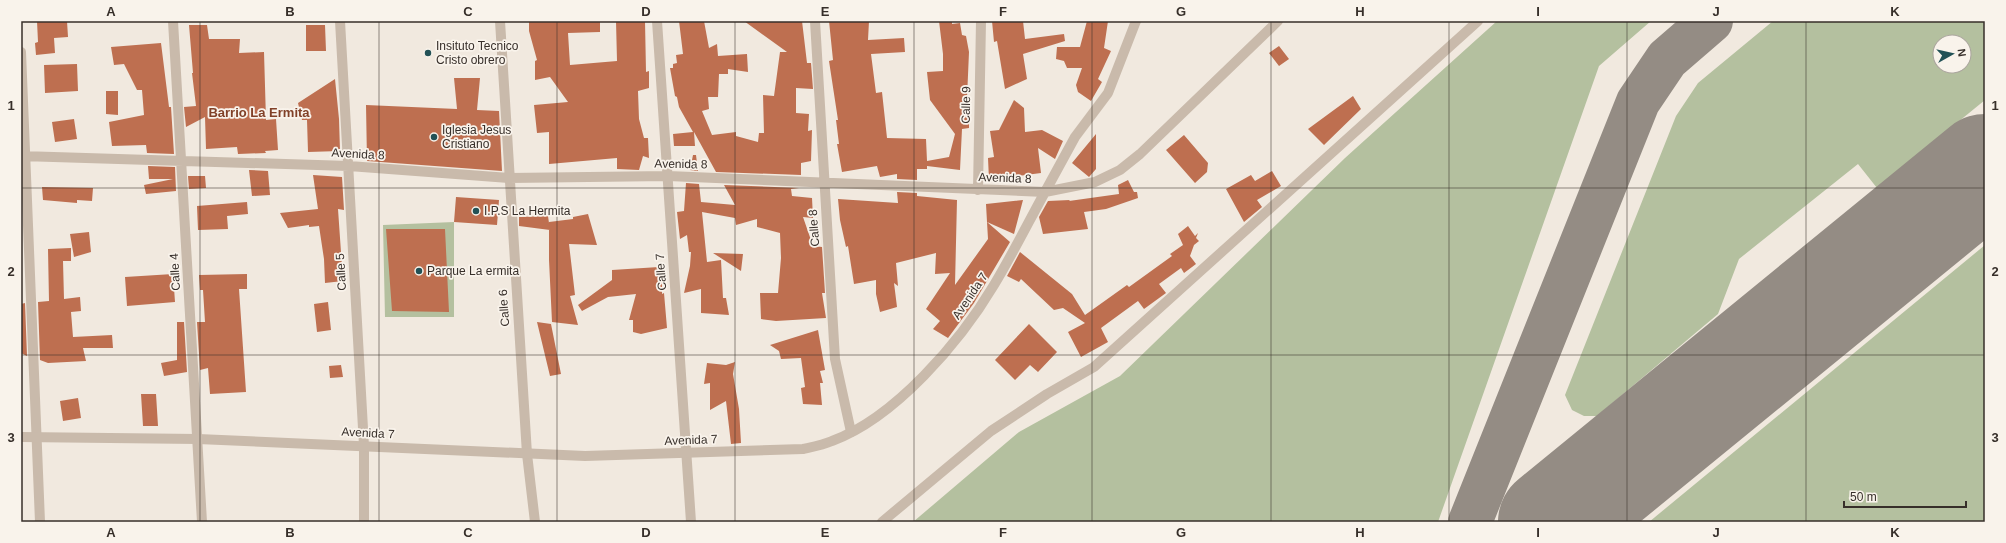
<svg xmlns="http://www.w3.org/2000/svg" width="2006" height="543" font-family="Arial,sans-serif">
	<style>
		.green { fill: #b4c09f; fill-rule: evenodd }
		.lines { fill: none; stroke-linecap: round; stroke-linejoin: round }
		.taxiway { stroke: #948c84; stroke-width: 44 }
		.runway { stroke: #948c84; stroke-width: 110 }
		.building { fill: #be6f50 }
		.minor { stroke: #c9baab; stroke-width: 10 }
		.tertiary { stroke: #c9baab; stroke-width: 10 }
		.grid { fill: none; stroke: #372f2a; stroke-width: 1; stroke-opacity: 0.55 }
		.poi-dot { fill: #225156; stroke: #f9f3eb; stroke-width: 1.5 }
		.labels { text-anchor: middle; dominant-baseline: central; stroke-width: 3.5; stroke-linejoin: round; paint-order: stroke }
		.poi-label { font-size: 12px; fill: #372f2a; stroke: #f9f3eb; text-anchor: start }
		.street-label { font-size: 12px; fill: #372f2a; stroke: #f9f3eb }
		.neighbourhood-label { font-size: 13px; font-weight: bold; fill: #814128; stroke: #f9f3eb }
		.neatline { fill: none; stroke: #372f2a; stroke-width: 1.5 }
		.grid-label { font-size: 13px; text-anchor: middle; font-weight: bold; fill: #372f2a }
	</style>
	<rect width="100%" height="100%" fill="#f1e9df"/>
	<path class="green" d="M 1497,21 L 1651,21 L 1599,66 L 1438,522 L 913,522 L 1019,432 L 1120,376 L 1345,158 Z
		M 1773,21 L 1985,21 L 1985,100 L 1877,188 L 1858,164 L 1739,259 L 1718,314 L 1597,416 L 1584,416 L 1572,410 L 1565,395 L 1676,116 L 1698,83 ZM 1940,42 L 1964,42 L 1964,66 L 1940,66 Z
		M 454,222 L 454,317 L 385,317 L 383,225 Z
		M 1985,245 L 1985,522 L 1649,522 Z"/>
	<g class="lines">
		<path class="taxiway" d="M 1470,522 L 1638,102 L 1667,59 L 1711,21"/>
		<path class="runway" d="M 1553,522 L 1985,169"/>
	</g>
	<path class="building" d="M 37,21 L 67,21 L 68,37 L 54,38 L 55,53 L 36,55 L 35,43 L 38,42 Z
		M 529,21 L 600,21 L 600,32 L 568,33 L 570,65 L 617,61 L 616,21 L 645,21 L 646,72 L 649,71 L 649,88 L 638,91 L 639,119 L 644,138 L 648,138 L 649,158 L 643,156 L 639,170 L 617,169 L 617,158 L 549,164 L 549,132 L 537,133 L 534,105 L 568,102 L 550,77 L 535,80 L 535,61 L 537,60 L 529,31 Z
		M 679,21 L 704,21 L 709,48 L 717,44 L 718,56 L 747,54 L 748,72 L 728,69 L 728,74 L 719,74 L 718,97 L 708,97 L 709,109 L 702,111 L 712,135 L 736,132 L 736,136 L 758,142 L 759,133 L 764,133 L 763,95 L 774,96 L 780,52 L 787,52 L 744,21 L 802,21 L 807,63 L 811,63 L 813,89 L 796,88 L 796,113 L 809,114 L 808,131 L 812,130 L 811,161 L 801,163 L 801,175 L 716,172 L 694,132 L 695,146 L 674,146 L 673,134 L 693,132 L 679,107 L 677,97 L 675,96 L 670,68 L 673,68 L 673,64 L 677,63 L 676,55 L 683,54 Z
		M 829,21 L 869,21 L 868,40 L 904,38 L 905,52 L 871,54 L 876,93 L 882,92 L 887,138 L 926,139 L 927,161 L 949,157 L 955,134 L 930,100 L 927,72 L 943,71 L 943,54 L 939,21 L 952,21 L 952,24 L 960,23 L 962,35 L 966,36 L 969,52 L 967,98 L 969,98 L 969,128 L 962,129 L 960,170 L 927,166 L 927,169 L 917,169 L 917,180 L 897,179 L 897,174 L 880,177 L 877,166 L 842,172 L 837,144 L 839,144 L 836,120 L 838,120 L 829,61 L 833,60 Z
		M 992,21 L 1023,21 L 1025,39 L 1064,34 L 1065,41 L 1023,54 L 1027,79 L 1005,89 L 997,41 L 994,42 Z
		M 1087,21 L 1108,21 L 1104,48 L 1111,51 L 1098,79 L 1102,82 L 1091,101 L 1078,92 L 1076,85 L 1082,68 L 1067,68 L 1064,61 L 1056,59 L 1057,47 L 1080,47 Z
		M 189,25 L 207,25 L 209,39 L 240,39 L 239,53 L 264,52 L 266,120 L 276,119 L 278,150 L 265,151 L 266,153 L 238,154 L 237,147 L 206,149 L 205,117 L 186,127 L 184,107 L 196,106 L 192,73 L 193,73 Z
		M 306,25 L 325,25 L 326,51 L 306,51 Z
		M 161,43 L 169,107 L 171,107 L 174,154 L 147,153 L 146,145 L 112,146 L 109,122 L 144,115 L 142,90 L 137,90 L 124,64 L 114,65 L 111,47 Z
		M 1279,46 L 1289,59 L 1279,66 L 1269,53 Z
		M 77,64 L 78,91 L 45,93 L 44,65 Z
		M 454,78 L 480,78 L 477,110 L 499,111 L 502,171 L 367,161 L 366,105 L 457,109 Z
		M 335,79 L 339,119 L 340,151 L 308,152 L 307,120 L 302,120 L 298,103 Z
		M 106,91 L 118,91 L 118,115 L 106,114 Z
		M 1353,96 L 1361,109 L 1324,145 L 1308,129 Z
		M 1014,100 L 1024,108 L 1025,132 L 1042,130 L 1063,141 L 1055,159 L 1038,148 L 1041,173 L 989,180 L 988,158 L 994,157 L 990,131 L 999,130 Z
		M 74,119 L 77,139 L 55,142 L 52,122 Z
		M 1096,134 L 1096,169 L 1089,177 L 1072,163 Z
		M 1184,135 L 1208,163 L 1207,172 L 1195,183 L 1166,150 Z
		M 693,155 L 696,155 L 698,171 L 690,170 Z
		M 148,166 L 175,167 L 176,191 L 146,194 L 144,185 L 173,179 L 149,179 Z
		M 249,170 L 268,171 L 270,195 L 252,196 Z
		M 1272,171 L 1281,186 L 1257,200 L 1262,207 L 1244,222 L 1226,189 L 1251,175 L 1255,181 Z
		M 313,175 L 342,177 L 344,210 L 338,209 L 343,281 L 325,283 L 324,259 L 319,226 L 309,227 L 309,225 L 288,228 L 280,213 L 318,209 Z
		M 188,176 L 205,176 L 206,188 L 189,189 Z
		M 1128,180 L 1134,192 L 1137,192 L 1138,198 L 1106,209 L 1084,212 L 1088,229 L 1043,234 L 1039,217 L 1048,201 L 1070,200 L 1069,201 L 1119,194 L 1118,185 Z
		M 686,183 L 699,184 L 701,202 L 735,205 L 724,185 L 799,188 L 791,189 L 792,196 L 812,198 L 813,218 L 803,217 L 813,246 L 822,247 L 825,293 L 822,293 L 826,318 L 776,321 L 761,319 L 760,293 L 778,293 L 781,258 L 780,233 L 757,227 L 757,219 L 736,225 L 735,218 L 702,212 L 707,262 L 721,260 L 723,298 L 726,298 L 729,315 L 701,313 L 701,289 L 684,293 L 690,266 L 691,252 L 689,252 L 687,235 L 680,239 L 677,212 L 684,211 Z
		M 42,187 L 93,188 L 92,201 L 77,200 L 77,203 L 43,200 Z
		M 897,192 L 917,193 L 917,196 L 957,200 L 955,285 L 988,239 L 987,222 L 1010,242 L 974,303 L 948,338 L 933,329 L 940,321 L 926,309 L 950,273 L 935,274 L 936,253 L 896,263 L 898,286 L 894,283 L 897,307 L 880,312 L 876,294 L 876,280 L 854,284 L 848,246 L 846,247 L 840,220 L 838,199 L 898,203 Z
		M 456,197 L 499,200 L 497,225 L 454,222 Z
		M 1023,200 L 1014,234 L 987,222 L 986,204 Z
		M 247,202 L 248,214 L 227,216 L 228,229 L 198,230 L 197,206 Z
		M 588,214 L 597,245 L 569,244 L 575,295 L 570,296 L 578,325 L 552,322 L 549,260 L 549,222 L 573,219 L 573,217 Z
		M 548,216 L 550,230 L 519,226 L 519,217 Z
		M 1188,226 L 1195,236 L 1198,233 L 1196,238 L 1199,241 L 1194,245 L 1190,256 L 1196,264 L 1184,273 L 1181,268 L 1159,284 L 1166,293 L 1144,309 L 1138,301 L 1101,328 L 1108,342 L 1081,357 L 1068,332 L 1085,323 L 1063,308 L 1054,310 L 1021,279 L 1019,282 L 1007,276 L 1020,252 L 1072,294 L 1085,315 L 1127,285 L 1129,287 L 1172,256 L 1170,254 L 1183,245 L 1178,234 Z
		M 386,229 L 445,229 L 449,312 L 392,311 Z
		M 89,232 L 91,252 L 74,257 L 70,234 Z
		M 71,248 L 71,261 L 63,261 L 64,299 L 80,297 L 81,311 L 71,312 L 73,337 L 112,335 L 113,348 L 83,348 L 86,361 L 48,363 L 40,360 L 38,302 L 49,301 L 48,249 Z
		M 713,253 L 743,254 L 741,271 Z
		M 659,267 L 661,279 L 662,279 L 662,294 L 664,293 L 667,328 L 641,334 L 633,332 L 633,320 L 629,320 L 636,294 L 608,297 L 582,311 L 578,305 L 612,280 L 612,270 Z
		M 173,274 L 175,302 L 127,306 L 125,277 Z
		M 247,274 L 247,289 L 239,289 L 246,392 L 210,394 L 208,368 L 200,370 L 197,322 L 205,322 L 203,290 L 200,290 L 199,275 Z
		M 328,302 L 331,330 L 317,332 L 314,304 Z
		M 25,303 L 27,356 L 21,353 L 21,304 Z
		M 177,322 L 184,322 L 187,372 L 164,376 L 161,363 L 177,360 Z
		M 537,322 L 551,324 L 561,374 L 550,376 Z
		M 1029,324 L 1057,352 L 1038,372 L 1030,365 L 1015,380 L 995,360 Z
		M 818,330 L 825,370 L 820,371 L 823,383 L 820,383 L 822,405 L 803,404 L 801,388 L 805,387 L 801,358 L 781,359 L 779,351 L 770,345 Z
		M 735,362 L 733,374 L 739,409 L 741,443 L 731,444 L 726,401 L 710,410 L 710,383 L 704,384 L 707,363 L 726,365 Z
		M 341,365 L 343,377 L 330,378 L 329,366 Z
		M 141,394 L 156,394 L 158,426 L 143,426 Z
		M 78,398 L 81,418 L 63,421 L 60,401 Z"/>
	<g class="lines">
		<path class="minor" d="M 173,21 L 202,522
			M 340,21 L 364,446 L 364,522
			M 500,21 L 527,454 L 535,522
			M 657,21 L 691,522
			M 815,21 L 835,359 L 851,432
			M 21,52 L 40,522
			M 21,156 L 349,166 L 509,178 L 668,176 L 1045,192 L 1075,137 L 1108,93 L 1136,21
			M 978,190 L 981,21
			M 882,522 L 991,431 L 1047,394 L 1094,367 L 1478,21"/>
		<path class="tertiary" d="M 21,437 L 198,439 L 585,456 L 803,449 C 812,447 823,445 832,441 C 895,418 960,342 994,285 C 1012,255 1028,223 1045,192 L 1095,182 L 1120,170 L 1140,154 L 1278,21"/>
	</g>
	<path class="grid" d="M 200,21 L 200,522M 379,21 L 379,522M 557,21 L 557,522M 735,21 L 735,522M 914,21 L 914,522M 1092,21 L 1092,522M 1271,21 L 1271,522M 1449,21 L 1449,522M 1627,21 L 1627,522M 1806,21 L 1806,522M 21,188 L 1985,188M 21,355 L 1985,355"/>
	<g class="poi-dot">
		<circle cx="428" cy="53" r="4"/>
		<circle cx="434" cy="137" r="4"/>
		<circle cx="476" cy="211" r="4"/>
		<circle cx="419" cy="271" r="4"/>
	</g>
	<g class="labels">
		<g class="poi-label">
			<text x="436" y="46">Insituto Tecnico<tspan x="436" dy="14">Cristo obrero</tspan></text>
			<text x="442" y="130">Iglesia Jesus<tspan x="442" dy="14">Cristiano</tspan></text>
			<text x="484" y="211">I.P.S La Hermita</text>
			<text x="427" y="271">Parque La ermita</text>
		</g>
		<g class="street-label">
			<text transform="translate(966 105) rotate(-89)">Calle 9</text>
			<text transform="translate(358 154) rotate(3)">Avenida 8</text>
			<text transform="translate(681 164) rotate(1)">Avenida 8</text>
			<text transform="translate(1005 178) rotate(2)">Avenida 8</text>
			<text transform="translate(814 228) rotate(-94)">Calle 8</text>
			<text transform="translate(175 272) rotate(-93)">Calle 4</text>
			<text transform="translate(341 272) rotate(-93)">Calle 5</text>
			<text transform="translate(661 272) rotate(-94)">Calle 7</text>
			<text transform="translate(970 296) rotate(-56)">Avenida 7</text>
			<text transform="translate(504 308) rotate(-94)">Calle 6</text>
			<text transform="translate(368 433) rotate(3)">Avenida 7</text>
			<text transform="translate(691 440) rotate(-2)">Avenida 7</text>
		</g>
		<g class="neighbourhood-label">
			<text x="259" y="112">Barrio La Ermita</text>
		</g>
	</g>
	<rect width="2006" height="543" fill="none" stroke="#f9f3eb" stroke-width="44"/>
	<g transform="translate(1952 54) rotate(82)"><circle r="19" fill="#f9f3eb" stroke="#aba59e"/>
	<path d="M0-3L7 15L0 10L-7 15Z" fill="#225156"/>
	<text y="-6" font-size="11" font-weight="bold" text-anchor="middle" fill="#372f2a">N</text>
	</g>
	<path d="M1844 501v6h122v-6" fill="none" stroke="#372f2a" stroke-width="2"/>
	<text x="1850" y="501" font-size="12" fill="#372f2a" stroke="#f9f3eb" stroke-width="3" paint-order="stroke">50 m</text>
	<rect x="22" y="22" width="1962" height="499" class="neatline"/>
	<g class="grid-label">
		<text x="111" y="16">A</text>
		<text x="290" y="16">B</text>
		<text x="468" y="16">C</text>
		<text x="646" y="16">D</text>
		<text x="825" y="16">E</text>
		<text x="1003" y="16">F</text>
		<text x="1181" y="16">G</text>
		<text x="1360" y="16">H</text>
		<text x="1538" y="16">I</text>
		<text x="1716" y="16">J</text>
		<text x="1895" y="16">K</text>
		<text x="11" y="110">1</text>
		<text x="1995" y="110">1</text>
		<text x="11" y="276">2</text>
		<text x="1995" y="276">2</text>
		<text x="11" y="442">3</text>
		<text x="1995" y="442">3</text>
		<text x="111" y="537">A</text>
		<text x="290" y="537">B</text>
		<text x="468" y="537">C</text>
		<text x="646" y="537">D</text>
		<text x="825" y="537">E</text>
		<text x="1003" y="537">F</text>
		<text x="1181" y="537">G</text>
		<text x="1360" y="537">H</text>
		<text x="1538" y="537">I</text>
		<text x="1716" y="537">J</text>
		<text x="1895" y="537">K</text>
	</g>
</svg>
